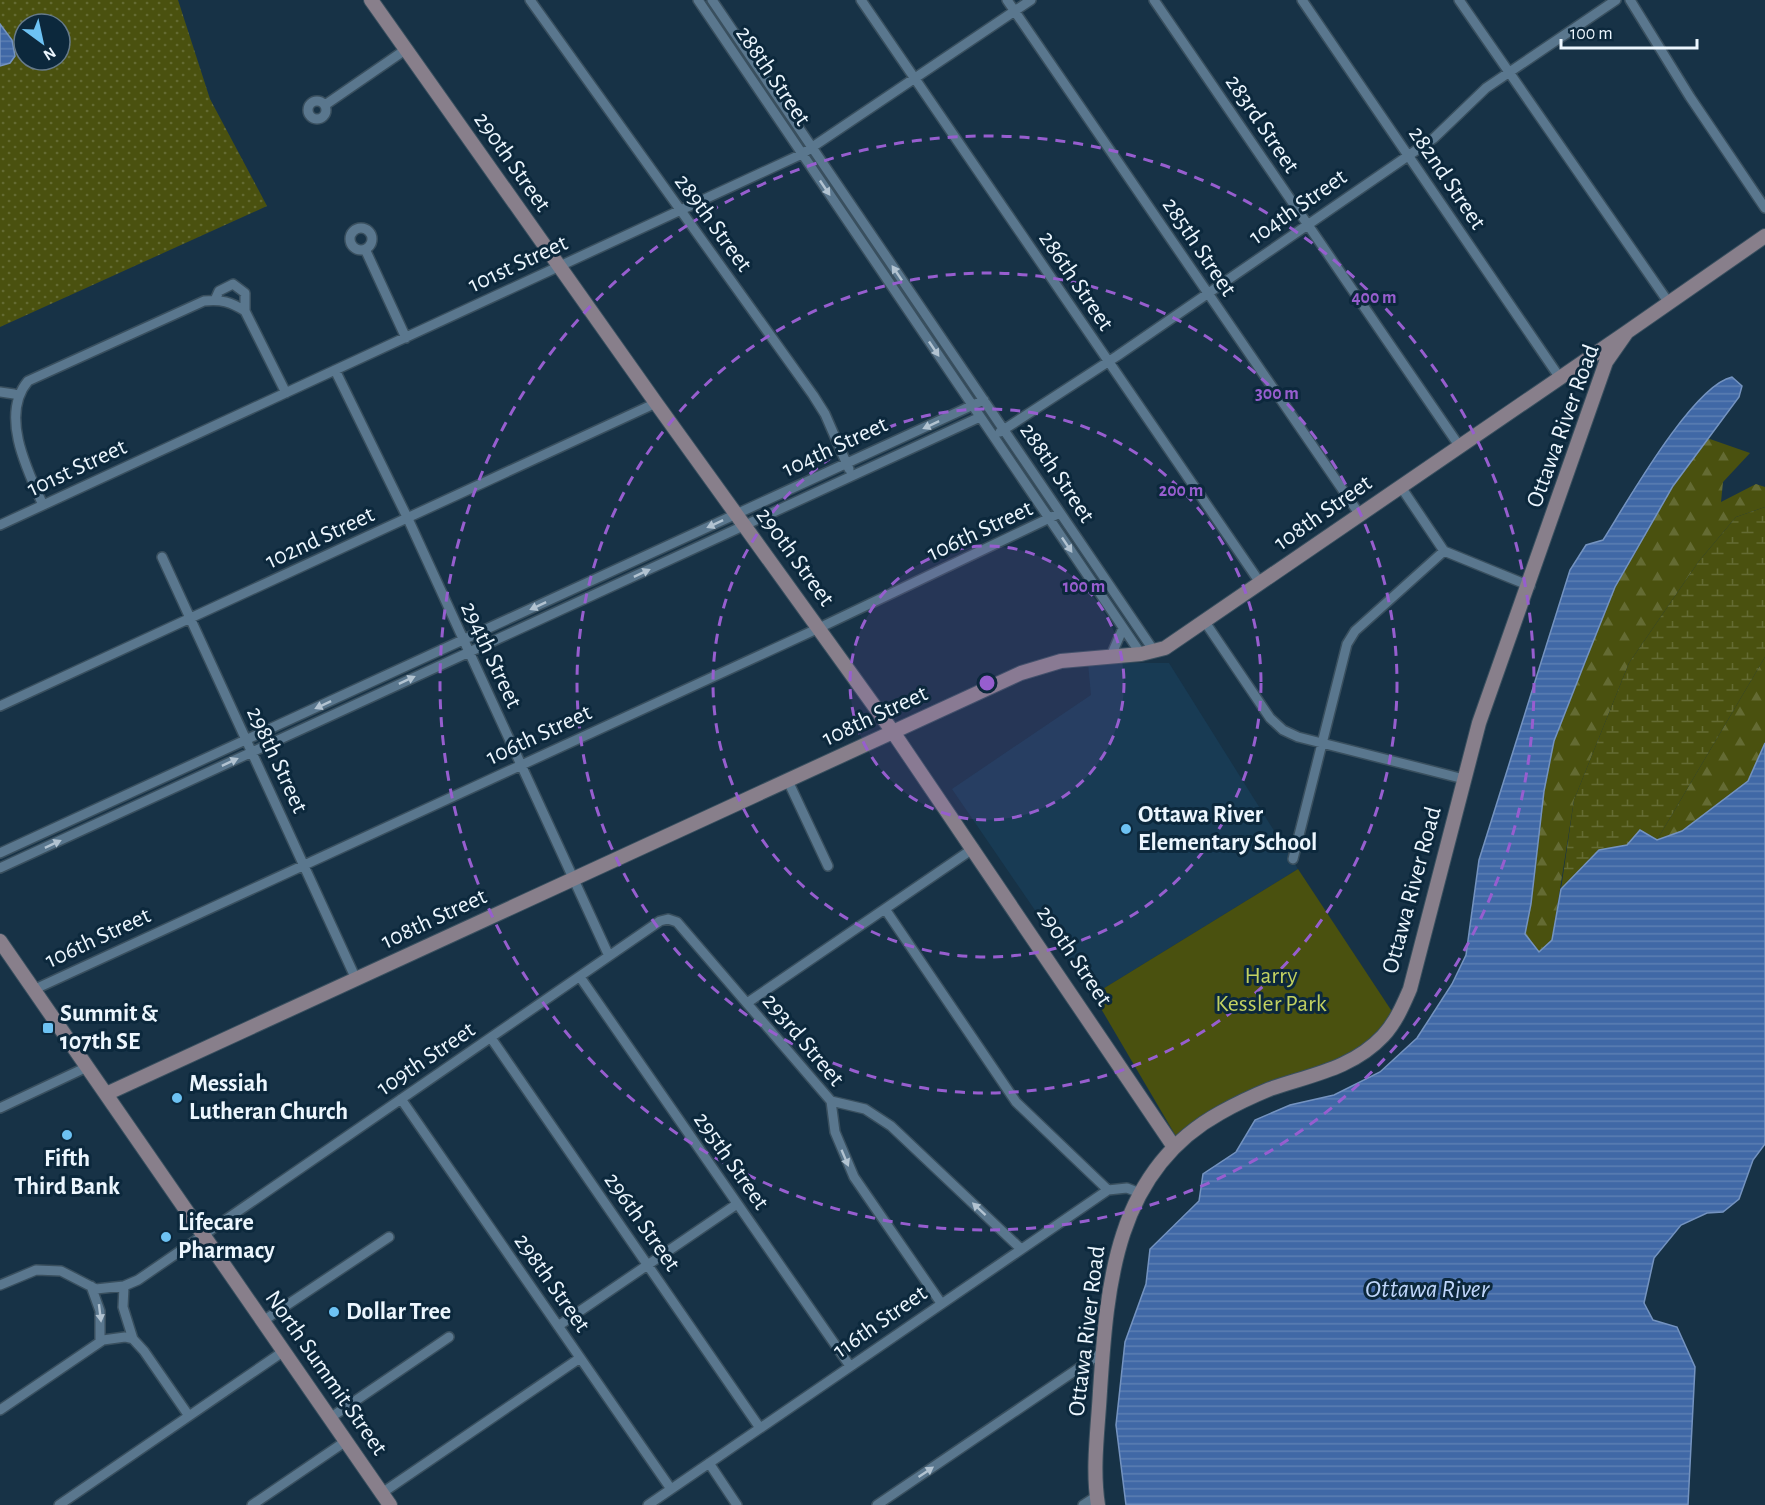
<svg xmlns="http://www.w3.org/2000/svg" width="1765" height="1505" font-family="'Alegreya Sans',sans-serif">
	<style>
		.built { fill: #183b54 }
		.grass { fill: url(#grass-dots); fill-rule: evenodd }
		.forest { fill: url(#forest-firs) }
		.wetland { fill: url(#wetland-marsh) }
		.park { fill: #4a510f }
		.water { fill: url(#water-rules); stroke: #7493c0; stroke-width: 1.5 }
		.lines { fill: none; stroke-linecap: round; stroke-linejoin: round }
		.street-casing { stroke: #394f5e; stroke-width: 12 }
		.secondary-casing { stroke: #394f5e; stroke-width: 16 }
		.street { stroke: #5a778e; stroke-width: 9 }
		.secondary { stroke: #887f8b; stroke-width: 14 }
		.oneway { fill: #b2c3d1 }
		.ring { fill: none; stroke: #975ecf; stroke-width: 3; stroke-dasharray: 10 8 }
		.poi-dot { fill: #6dc2f3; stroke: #0c283c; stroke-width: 2 }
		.labels { text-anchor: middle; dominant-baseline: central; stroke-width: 6; stroke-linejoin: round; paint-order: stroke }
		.street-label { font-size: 24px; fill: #ecf6fe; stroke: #0c283c }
		.poi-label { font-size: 24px; font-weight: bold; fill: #ecf6fe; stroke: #0c283c; text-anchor: start }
		.park-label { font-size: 24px; fill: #c2d161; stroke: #0c283c }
		.water-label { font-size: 26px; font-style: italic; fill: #bfd6fa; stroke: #0c283c }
		.centre { fill: #975ecf; stroke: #0c283c; stroke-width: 3 }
		.ring-label { font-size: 18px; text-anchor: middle; font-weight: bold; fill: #975ecf; stroke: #0c283c; stroke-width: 6; stroke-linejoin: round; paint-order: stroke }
	</style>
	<defs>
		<pattern id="grass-dots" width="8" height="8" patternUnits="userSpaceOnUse" patternTransform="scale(1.5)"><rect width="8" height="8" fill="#4a510f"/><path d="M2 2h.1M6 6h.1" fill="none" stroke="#646b33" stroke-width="1.8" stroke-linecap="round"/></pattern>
		<pattern id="forest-firs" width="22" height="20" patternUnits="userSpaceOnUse" patternTransform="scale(1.5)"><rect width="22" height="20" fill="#4a510f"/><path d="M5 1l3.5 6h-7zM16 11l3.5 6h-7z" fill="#646b33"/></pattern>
		<pattern id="wetland-marsh" width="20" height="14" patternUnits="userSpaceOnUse" patternTransform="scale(1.5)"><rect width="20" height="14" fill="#4a510f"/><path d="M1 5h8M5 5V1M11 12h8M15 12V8" fill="none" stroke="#646b33"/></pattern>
		<pattern id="water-rules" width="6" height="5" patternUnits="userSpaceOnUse" patternTransform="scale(1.5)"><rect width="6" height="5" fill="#4068a6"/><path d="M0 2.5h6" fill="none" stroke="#5c7eb3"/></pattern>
	</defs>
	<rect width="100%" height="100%" fill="#173246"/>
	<path class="built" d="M 1088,663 L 1169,663 L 1298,869 L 1093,995 L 952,789 L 1091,695 Z"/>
	<path class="grass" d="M 0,0 L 178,0 L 210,99 L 267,206 L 0,327 ZM 24,24 L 60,24 L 60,60 L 24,60 Z"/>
	<path class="forest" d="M 1707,438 L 1750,453 L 1723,482 L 1721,502 L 1756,484 L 1765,487 L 1765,507 L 1736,517 L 1699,561 L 1629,663 L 1574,800 L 1552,940 L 1539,953 L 1525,934 L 1531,904 L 1544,791 L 1554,741 L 1615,587 L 1673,486 Z
		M 1765,657 L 1765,743 L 1748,781 L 1682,831 L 1657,840 Z"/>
	<path class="wetland" d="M 1765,507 L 1765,657 L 1657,840 L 1599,850 L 1561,889 L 1574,800 L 1629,663 L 1699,561 L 1736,517 Z"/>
	<path class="park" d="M 1298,869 L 1393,1013 L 1388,1022 L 1363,1047 L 1177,1138 L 1093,995 Z"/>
	<path class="water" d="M 0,24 L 12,40 L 15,56 L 10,63 L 0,66 Z
		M 1732,377 L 1742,386 L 1739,397 L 1673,486 L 1615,587 L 1585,662 L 1554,741 L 1544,791 L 1531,904 L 1525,934 L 1539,952 L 1552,940 L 1561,889 L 1599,850 L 1627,845 L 1640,830 L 1657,840 L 1682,831 L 1748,781 L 1765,743 L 1765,1144 L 1753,1160 L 1739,1199 L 1723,1212 L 1707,1213 L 1681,1225 L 1654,1258 L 1644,1303 L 1653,1320 L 1677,1327 L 1695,1367 L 1688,1505 L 1126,1505 L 1116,1425 L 1125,1342 L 1146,1284 L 1150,1249 L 1199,1201 L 1203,1174 L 1236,1152 L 1255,1120 L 1290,1105 L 1334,1095 L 1380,1072 L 1417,1038 L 1452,984 L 1466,955 L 1479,860 L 1570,570 L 1586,545 L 1603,540 C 1626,504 1692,386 1732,377 Z"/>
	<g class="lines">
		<defs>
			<path id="street" d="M 530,0 L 813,395 L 825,414 L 849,469
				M 698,0 L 1141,654
				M 712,0 L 1154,651
				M 861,0 L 1261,584
				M 1007,0 L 1360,515
				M 1154,0 L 1460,447
				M 1302,0 L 1560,378
				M 1459,0 L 1669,303
				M 1630,0 L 1690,97 L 1765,208
				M308 110a9 9 0 1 1 18 0a9 9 0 1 1-18 0Z
				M 325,105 L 405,50
				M350 239a11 11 0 1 1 22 0a11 11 0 1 1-22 0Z
				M 365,249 L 406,338
				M 215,300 L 219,291 L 233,284 L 245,293 L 245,311
				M 335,370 L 408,519 L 609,956
				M 0,392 L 14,394
				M 1000,432 L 1117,356 L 1434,138 L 1486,88 L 1616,0
				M 1401,487 L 1444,551 L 1530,586
				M 43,505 C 26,468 0,414 28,381 L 204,301 C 221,299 231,302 245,311 L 286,393
				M 0,525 L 802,154 L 1031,0
				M 162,557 L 356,979
				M 1205,622 L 1270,718 L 1283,730 L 1298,737 L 1464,779
				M 1111,656 L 1123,628
				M 0,706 L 656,403
				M 788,781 L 828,866
				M 0,853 L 984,400
				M 1293,859 L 1347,644 L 1355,631 L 1444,551
				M 0,868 L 980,417
				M 885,909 L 1016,1102 L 1108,1190
				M 580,977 L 850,1366
				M 33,990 L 819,628 L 1060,513
				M 747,1003 L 974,848
				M 491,1038 L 760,1428
				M 401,1099 L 671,1489
				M 831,1101 L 865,1109 L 891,1126 L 1021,1249
				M 0,1108 L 87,1067
				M 0,1285 L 36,1270 L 61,1271 L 96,1289 L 124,1286 L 138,1280 L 660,921 L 668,919 L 677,922 L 831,1101 L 835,1132 L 854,1177 L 941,1303
				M 91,1286 L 100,1311 L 100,1342
				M 124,1286 L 123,1307 L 133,1339
				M 263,1321 L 389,1237
				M 558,1326 L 737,1204
				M 0,1410 L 103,1340 L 125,1337 L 133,1339 L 144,1351 L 189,1416
				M 330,1418 L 449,1337
				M 709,1463 L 737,1505
				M 382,1493 L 580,1358
				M 59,1505 L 284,1351
				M 252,1505 L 346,1441
				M 648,1505 L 1108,1190 L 1127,1188 L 1140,1193
				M 877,1505 L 1104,1351
				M 1083,1505 L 1097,1496"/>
			<path id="secondary" d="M 371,0 L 656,403 L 893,732 L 1174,1147
				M 0,941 L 390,1505
				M 106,1094 L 1021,673 L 1061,661 L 1141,654 L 1165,648 L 1627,332
				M 1098,1505 C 1092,1468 1098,1429 1100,1391 C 1107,1284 1115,1171 1220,1113 C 1236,1104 1253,1096 1270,1089 C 1310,1075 1352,1069 1383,1036 C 1396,1022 1403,1005 1410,989 L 1479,723 L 1606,362 L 1627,332 L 1765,236"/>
		</defs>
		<use href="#street" class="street-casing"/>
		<use href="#secondary" class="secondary-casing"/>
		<use href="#street" class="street"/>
		<use href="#secondary" class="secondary"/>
	</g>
	<defs><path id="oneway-solid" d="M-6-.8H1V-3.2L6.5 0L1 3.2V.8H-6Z" transform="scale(1.5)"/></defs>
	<g class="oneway">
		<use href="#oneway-solid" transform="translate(825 188) rotate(56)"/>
		<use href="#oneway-solid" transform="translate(897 273) rotate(-124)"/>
		<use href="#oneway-solid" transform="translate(934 349) rotate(56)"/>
		<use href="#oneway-solid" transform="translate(931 425) rotate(155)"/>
		<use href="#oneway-solid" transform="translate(715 524) rotate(155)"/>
		<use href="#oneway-solid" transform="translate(1067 545) rotate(56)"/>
		<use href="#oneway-solid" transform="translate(642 573) rotate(-25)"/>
		<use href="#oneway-solid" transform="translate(538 606) rotate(155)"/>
		<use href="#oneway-solid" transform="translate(407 680) rotate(-25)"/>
		<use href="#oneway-solid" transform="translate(323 705) rotate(155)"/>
		<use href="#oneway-solid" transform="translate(230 762) rotate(-25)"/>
		<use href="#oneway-solid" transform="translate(53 844) rotate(-25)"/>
		<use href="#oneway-solid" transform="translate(845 1158) rotate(67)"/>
		<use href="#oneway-solid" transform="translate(979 1209) rotate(-137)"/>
		<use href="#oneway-solid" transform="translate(100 1313) rotate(83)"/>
		<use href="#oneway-solid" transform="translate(926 1472) rotate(-34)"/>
	</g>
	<circle cx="987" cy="683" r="137" fill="#975ecf" fill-opacity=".12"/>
	<g class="ring">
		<circle cx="987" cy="683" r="137"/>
		<circle cx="987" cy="683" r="274"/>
		<circle cx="987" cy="683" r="410"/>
		<circle cx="987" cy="683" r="547"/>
	</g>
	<g class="poi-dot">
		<circle cx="1126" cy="829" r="6"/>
		<rect x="42" y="1022" width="12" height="12" rx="3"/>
		<circle cx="177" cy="1098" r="6"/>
		<circle cx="67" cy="1135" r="6"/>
		<circle cx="166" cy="1237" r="6"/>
		<circle cx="334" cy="1312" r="6"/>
	</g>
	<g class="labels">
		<g class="street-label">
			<text transform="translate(773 76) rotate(56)">288th Street</text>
			<text transform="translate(1262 124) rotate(56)">283rd Street</text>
			<text transform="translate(512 162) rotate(55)">290th Street</text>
			<text transform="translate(1447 178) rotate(56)">282nd Street</text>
			<text transform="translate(1298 207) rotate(-35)">104th Street</text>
			<text transform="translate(713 223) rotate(54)">289th Street</text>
			<text transform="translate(1199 247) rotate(56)">285th Street</text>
			<text transform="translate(518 264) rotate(-25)">101st Street</text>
			<text transform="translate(1076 281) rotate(56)">286th Street</text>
			<text transform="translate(1563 426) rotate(-70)">Ottawa River Road</text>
			<text transform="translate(835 447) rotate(-25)">104th Street</text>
			<text transform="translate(77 468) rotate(-25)">101st Street</text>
			<text transform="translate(1057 473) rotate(56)">288th Street</text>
			<text transform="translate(1323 513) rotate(-35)">108th Street</text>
			<text transform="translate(980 531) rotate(-25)">106th Street</text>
			<text transform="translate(320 538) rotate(-25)">102nd Street</text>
			<text transform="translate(795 557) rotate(54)">290th Street</text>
			<text transform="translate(491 655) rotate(65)">294th Street</text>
			<text transform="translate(875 716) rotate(-25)">108th Street</text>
			<text transform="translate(539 735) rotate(-25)">106th Street</text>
			<text transform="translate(277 760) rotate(65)">298th Street</text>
			<text transform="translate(1412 890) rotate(-75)">Ottawa River Road</text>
			<text transform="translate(434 919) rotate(-25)">108th Street</text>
			<text transform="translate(98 938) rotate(-25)">106th Street</text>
			<text transform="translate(1074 956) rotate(56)">290th Street</text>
			<text transform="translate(803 1040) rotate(50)">293rd Street</text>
			<text transform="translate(426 1059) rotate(-34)">109th Street</text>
			<text transform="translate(731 1161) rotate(55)">295th Street</text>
			<text transform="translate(642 1222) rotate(55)">296th Street</text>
			<text transform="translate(552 1283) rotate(55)">298th Street</text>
			<text transform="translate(880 1322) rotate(-35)">116th Street</text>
			<text transform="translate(1087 1331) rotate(-83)">Ottawa River Road</text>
			<text transform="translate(326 1373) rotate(55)">North Summit Street</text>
		</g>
		<g class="poi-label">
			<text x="1138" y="815">Ottawa River<tspan x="1138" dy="28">Elementary School</tspan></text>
			<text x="60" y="1014">Summit &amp;<tspan x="60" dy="28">107th SE</tspan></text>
			<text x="189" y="1084">Messiah<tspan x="189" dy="28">Lutheran Church</tspan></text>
			<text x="67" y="1159" text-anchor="middle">Fifth<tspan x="67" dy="28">Third Bank</tspan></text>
			<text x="178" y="1223">Lifecare<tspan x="178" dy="28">Pharmacy</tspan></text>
			<text x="346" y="1312">Dollar Tree</text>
		</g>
		<g class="park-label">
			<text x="1271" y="976">Harry<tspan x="1271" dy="28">Kessler Park</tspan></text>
		</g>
		<g class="water-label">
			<text x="1427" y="1289">Ottawa River</text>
		</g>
	</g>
	<circle cx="987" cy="683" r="9" class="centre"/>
	<g class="ring-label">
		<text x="1374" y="303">400 m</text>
		<text x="1277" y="399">300 m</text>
		<text x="1181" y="496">200 m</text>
		<text x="1084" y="592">100 m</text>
	</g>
	<g transform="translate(42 42) rotate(147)"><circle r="28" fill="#0c283c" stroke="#667a8a" stroke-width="1.5"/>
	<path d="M0-4.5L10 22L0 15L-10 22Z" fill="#6dc2f3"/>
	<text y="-9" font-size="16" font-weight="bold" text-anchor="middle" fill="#ecf6fe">N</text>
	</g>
	<path d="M1561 39v9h136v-9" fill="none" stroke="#ecf6fe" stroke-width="3"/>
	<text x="1570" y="39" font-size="18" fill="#ecf6fe" stroke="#0c283c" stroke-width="4.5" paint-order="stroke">100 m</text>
</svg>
